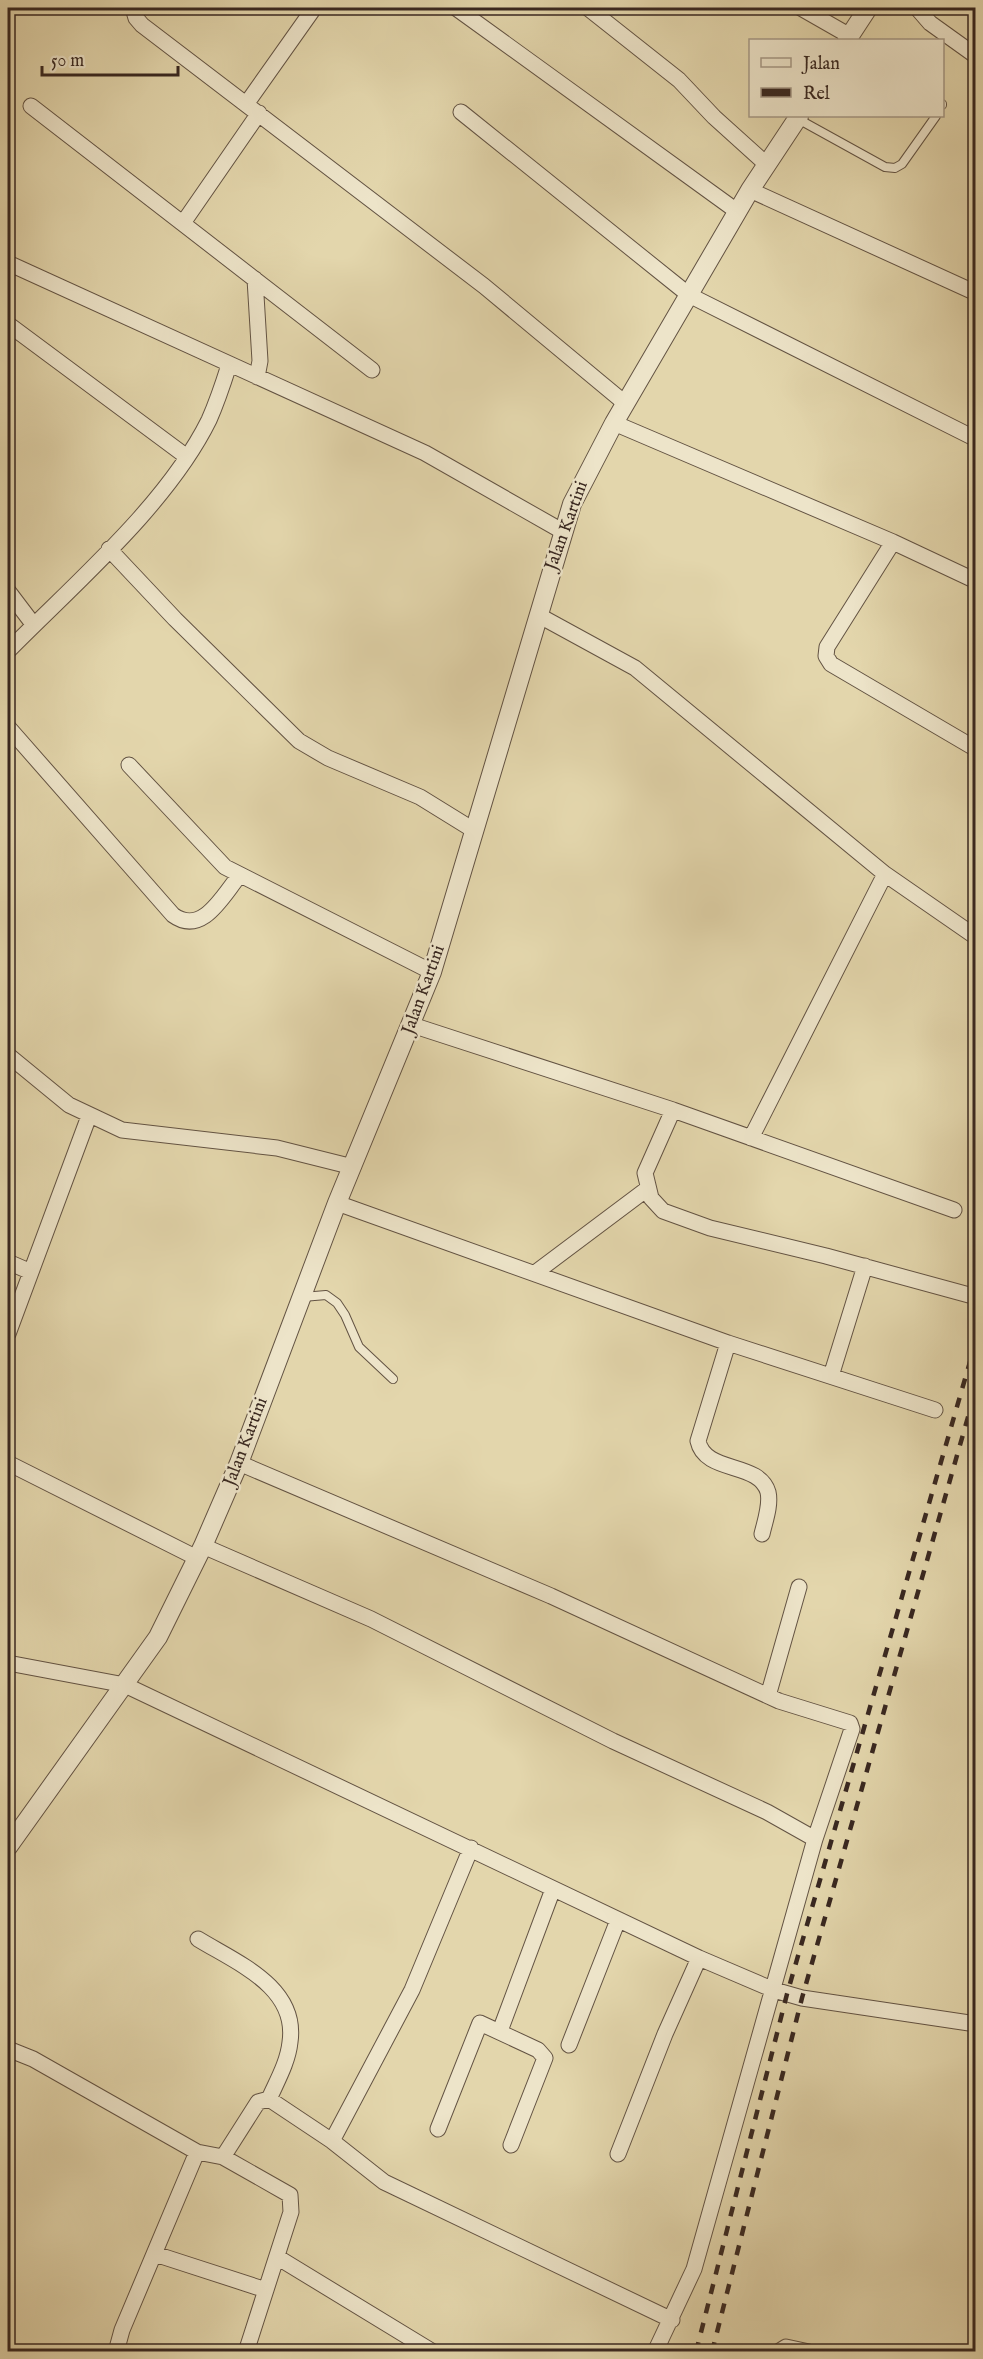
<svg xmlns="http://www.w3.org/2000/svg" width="983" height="2359" font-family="'IM FELL English',serif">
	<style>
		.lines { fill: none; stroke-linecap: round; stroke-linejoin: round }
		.service-casing { stroke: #635343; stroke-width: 10 }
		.minor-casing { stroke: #635343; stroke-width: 17 }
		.tertiary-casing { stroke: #635343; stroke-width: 20 }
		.service { stroke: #ede4c9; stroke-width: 8 }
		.minor { stroke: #ede4c9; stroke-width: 15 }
		.tertiary { stroke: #ede4c9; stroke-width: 18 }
		.rail { stroke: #382720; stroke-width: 4.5; stroke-dasharray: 10 10; stroke-linecap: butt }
		.labels { text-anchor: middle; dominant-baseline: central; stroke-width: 5; stroke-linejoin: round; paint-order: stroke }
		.street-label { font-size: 18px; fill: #382720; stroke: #ede4c9 }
	</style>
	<rect width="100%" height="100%" fill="#e3d6ac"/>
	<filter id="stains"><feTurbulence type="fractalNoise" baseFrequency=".00333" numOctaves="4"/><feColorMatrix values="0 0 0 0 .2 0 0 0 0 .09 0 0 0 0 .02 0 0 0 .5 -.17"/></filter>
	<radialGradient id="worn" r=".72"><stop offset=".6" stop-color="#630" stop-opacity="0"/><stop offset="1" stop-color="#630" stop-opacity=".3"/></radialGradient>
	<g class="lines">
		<defs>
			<path id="service" d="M 942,104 L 942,105
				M 798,119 L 885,167 L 895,168 L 902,164 L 936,116
				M 303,1297 L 326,1295 L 337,1303 L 345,1315 L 359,1347 L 393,1379"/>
			<path id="minor" d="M 133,8 L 136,18 L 142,25 L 484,286 L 626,404
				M 456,8 L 738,212
				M 588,8 L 679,80 L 714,117 L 766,164
				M 801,8 L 850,36
				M 917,8 L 930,23 L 976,56
				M 247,103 L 312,11
				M 31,106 L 372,370
				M 461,112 L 689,295 L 976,439
				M 750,190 L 976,293
				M 183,223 L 259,113
				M 8,263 L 425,453 L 562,531
				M 255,279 L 260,361 L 257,377
				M 8,324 L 187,457
				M 614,423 L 893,542 L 976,581
				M 893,542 L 827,647 L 826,656 L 831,664 L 976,749
				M 109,549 L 175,619 L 299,741 L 328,758 L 420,797 L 475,831
				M 8,591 L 33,624
				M 538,615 L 635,668 L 885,874 L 976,937
				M 8,651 C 74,584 167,505 209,420 C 217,402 223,384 229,365
				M 8,727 L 173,915 C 202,936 222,897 239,876
				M 129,765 L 225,867 L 432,972
				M 412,1025 L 673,1110 L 954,1210
				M 8,1055 L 69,1105 L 122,1130 L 277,1148 L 353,1167
				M 673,1110 L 645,1173 L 651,1198 L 663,1211 L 710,1228 L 826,1256 L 969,1295
				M 751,1138 L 885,874
				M 337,1203 L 728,1343 L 935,1410
				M 8,1262 L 31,1272
				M 535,1273 L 647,1189
				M 8,1334 L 89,1116
				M 728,1343 L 698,1441 C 705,1474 759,1461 768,1492 C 771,1505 765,1521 762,1534
				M 831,1376 L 865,1266
				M 8,1463 L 197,1558
				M 239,1463 L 551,1596 L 779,1701 L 850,1723 L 852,1729 L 815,1839 L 694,2269 L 655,2352
				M 203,1546 L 371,1619 L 613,1741 L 767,1812 L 815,1839
				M 8,1663 L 125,1685 L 699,1958 L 774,1990 L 802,1998 L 976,2024
				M 768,1696 L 799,1587
				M 198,1939 C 237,1963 298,1987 290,2042 C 288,2062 277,2081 269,2099
				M 500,2031 L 553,1889
				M 569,2045 L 618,1920
				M 8,2049 L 33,2059 L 197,2152 L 223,2157 L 290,2195 L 291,2212 L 246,2352
				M 438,2129 L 480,2023 L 538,2050 L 545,2058 L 511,2145
				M 332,2141 L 412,1990 L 471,1848
				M 618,2154 L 665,2034 L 699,1958
				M 223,2157 L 258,2102 L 269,2099 L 332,2141 L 384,2182 L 672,2320
				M 155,2254 L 266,2290
				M 277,2257 L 433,2352
				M 116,2352 L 122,2330 L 197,2152
				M 778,2352 L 786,2347 L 809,2352"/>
			<path id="tertiary" d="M 847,40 L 868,8
				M 8,1847 L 158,1637 L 203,1546 L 239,1463 L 337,1203 L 432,972 L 572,504 L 614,423 L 750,190 L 799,116"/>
		</defs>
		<use href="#service" class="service-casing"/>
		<use href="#minor" class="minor-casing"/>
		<use href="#tertiary" class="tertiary-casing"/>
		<use href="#service" class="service"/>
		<use href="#minor" class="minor"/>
		<use href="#tertiary" class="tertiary"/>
		<path class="rail" d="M 696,2352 L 787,1994 L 976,1341
			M 712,2352 L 802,1998 L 976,1389"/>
	</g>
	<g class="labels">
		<g class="street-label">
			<text transform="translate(567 526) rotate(-70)">Jalan Kartini</text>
			<text transform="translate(424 990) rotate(-70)">Jalan Kartini</text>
			<text transform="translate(246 1442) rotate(-69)">Jalan Kartini</text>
		</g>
	</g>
	<rect width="983" height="2359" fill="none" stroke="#e3d6ac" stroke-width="30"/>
	<rect x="9" y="9" width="965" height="2341" fill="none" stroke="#382720" stroke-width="3"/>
	<rect x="15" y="15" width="953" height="2329" fill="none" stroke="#382720" stroke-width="1.5"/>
	<rect x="749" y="39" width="195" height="78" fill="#ede4c9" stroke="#a59885" stroke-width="1.5"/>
	<rect x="761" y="58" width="30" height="9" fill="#ede4c9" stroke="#a59885" stroke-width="1.5"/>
	<text x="803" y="69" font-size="18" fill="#382720">Jalan</text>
	<rect x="761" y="88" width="30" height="9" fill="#382720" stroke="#a59885" stroke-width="1.5"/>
	<text x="803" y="99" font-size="18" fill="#382720">Rel</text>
	<path d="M42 66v9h136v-9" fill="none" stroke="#382720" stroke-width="3"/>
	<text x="51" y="66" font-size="18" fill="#382720" stroke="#ede4c9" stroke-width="4.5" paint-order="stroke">50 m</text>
	<rect width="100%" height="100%" filter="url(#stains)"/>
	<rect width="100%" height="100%" fill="url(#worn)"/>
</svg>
